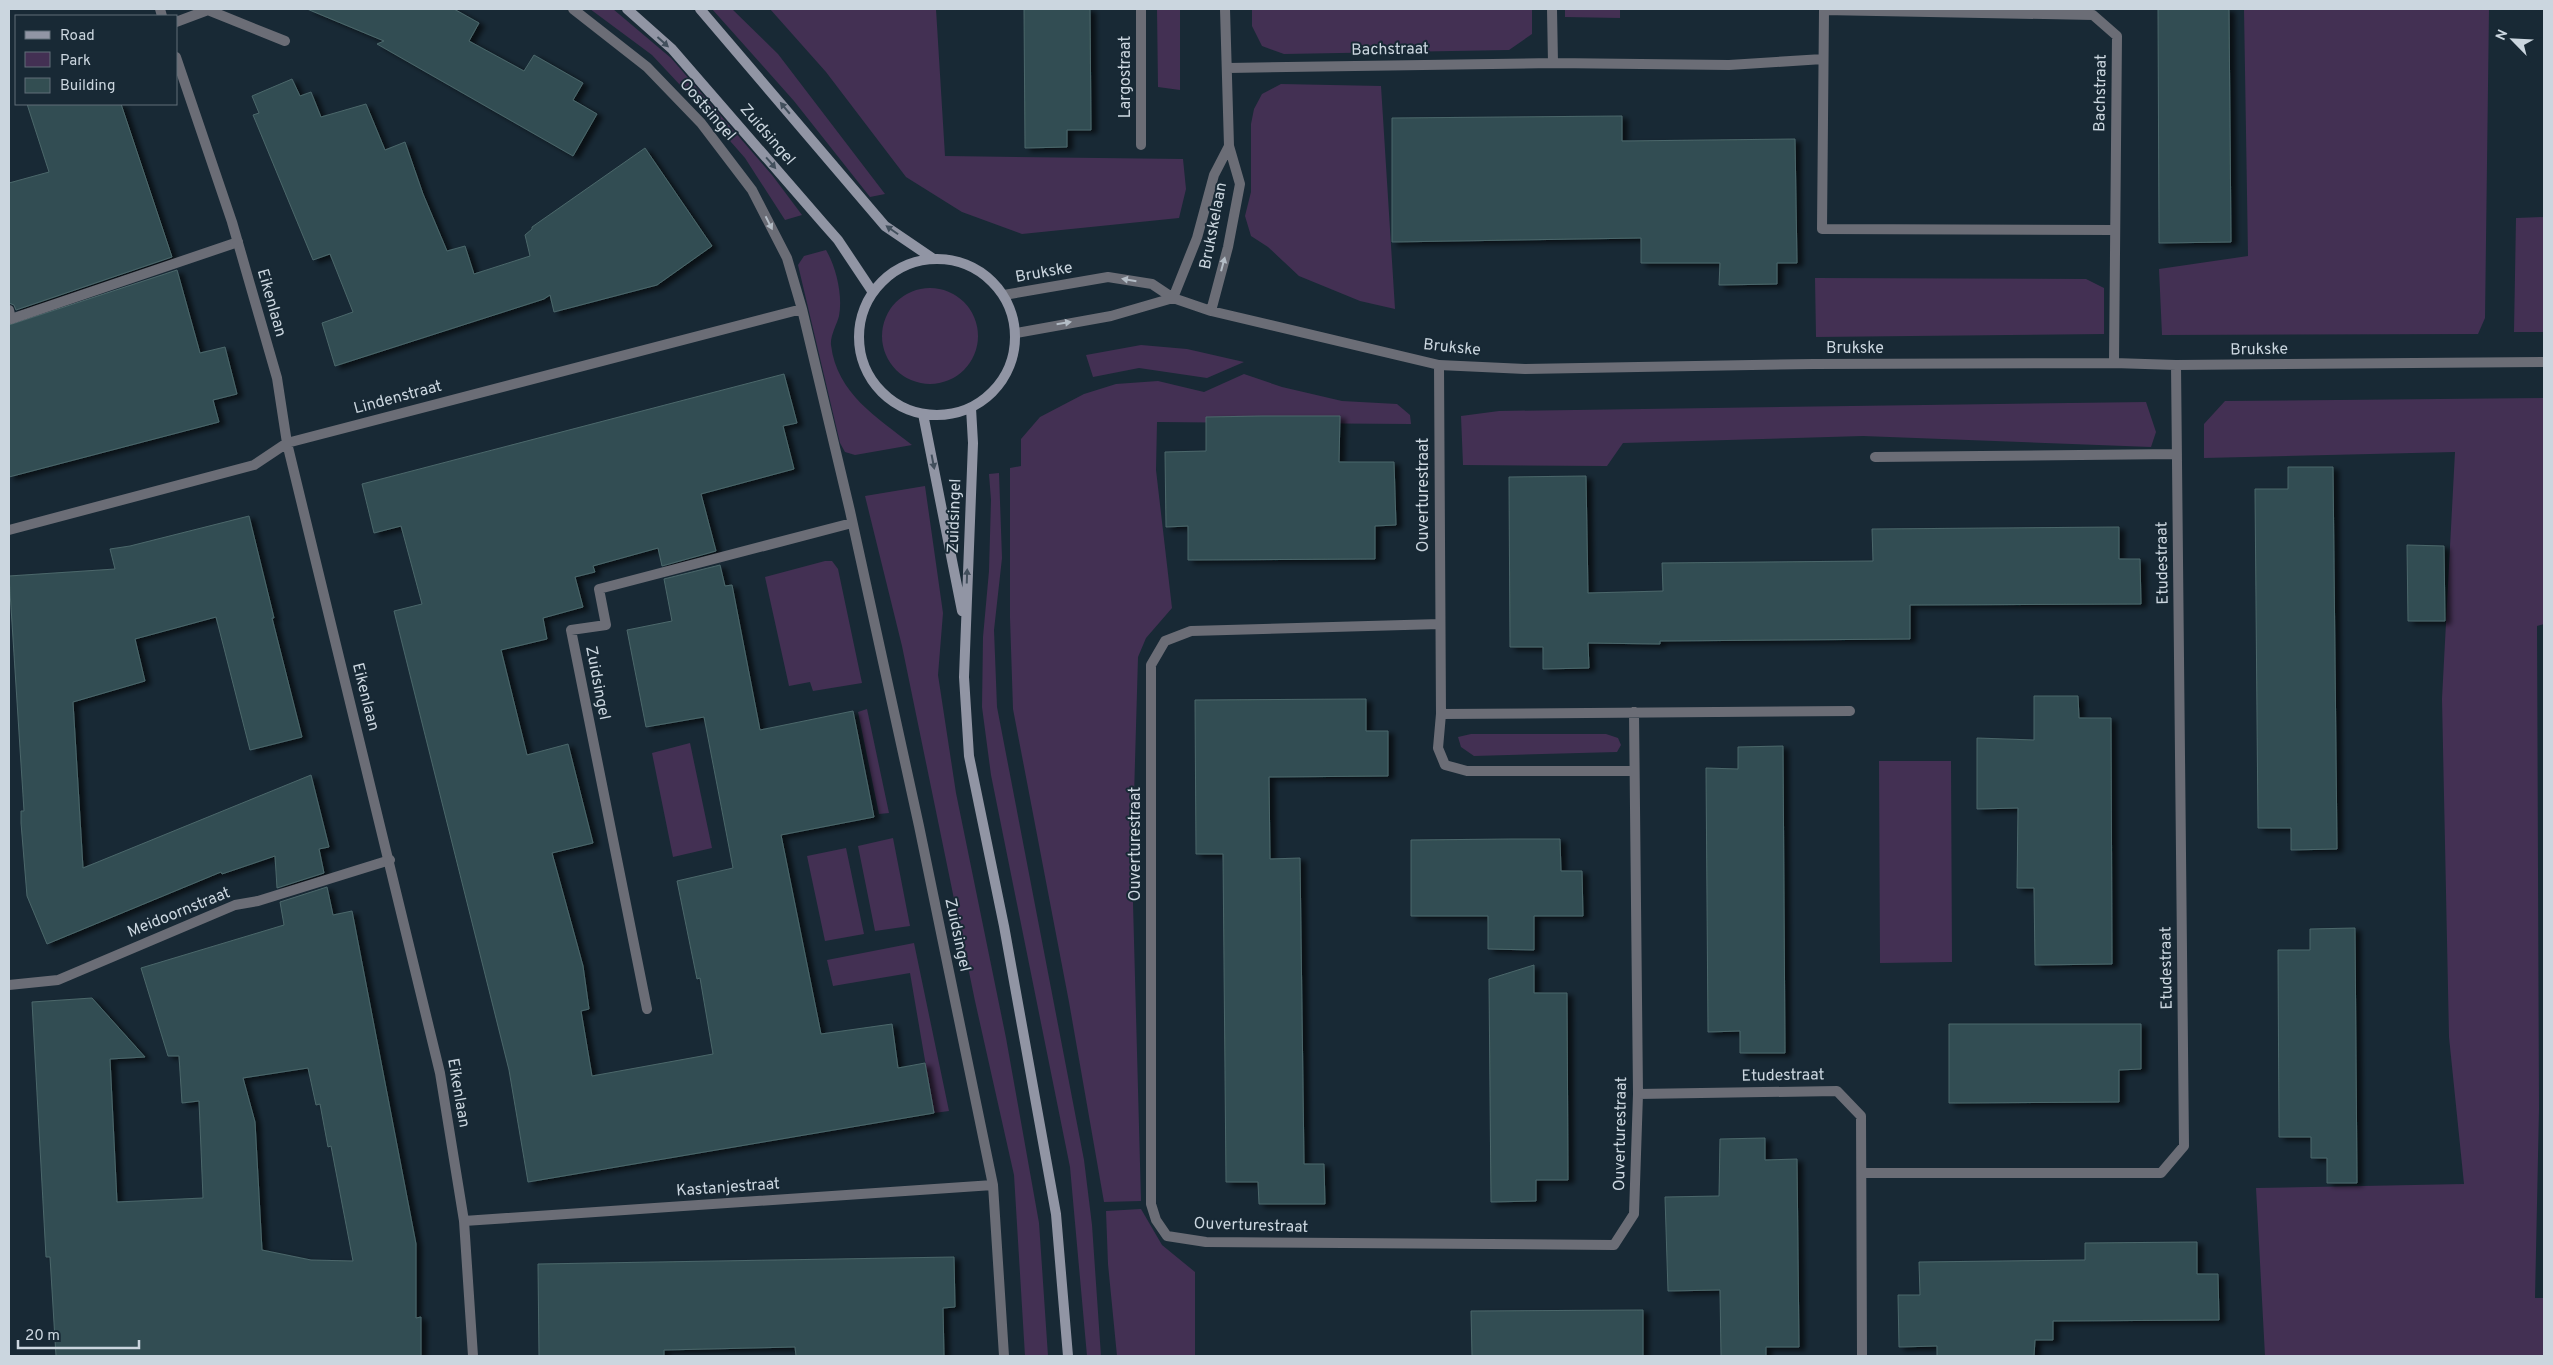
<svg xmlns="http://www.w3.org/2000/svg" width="2553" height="1365" font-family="Overpass,sans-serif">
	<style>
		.green { fill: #433053 }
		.building { fill: #334e52; stroke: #4b676b; fill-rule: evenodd; filter: url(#shadow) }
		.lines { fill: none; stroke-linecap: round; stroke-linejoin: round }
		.service { stroke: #6b6d76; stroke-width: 10 }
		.pedestrian { stroke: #6b6d76; stroke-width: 10 }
		.minor { stroke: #6b6d76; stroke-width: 10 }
		.secondary { stroke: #9195a4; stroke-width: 10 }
		.oneway { fill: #424f5c }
		.oneway2 { fill: #b3bcc5 }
		.labels { text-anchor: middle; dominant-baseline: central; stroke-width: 4; stroke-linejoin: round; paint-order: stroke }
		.street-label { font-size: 16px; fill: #cbd6df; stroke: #182935 }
	</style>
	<defs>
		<filter id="shadow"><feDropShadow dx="5.5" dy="3" stdDeviation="2.5" flood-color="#0009"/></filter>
	</defs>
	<rect width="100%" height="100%" fill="#182935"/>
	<path class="green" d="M 590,9 L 613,9 L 671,58 L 772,175 L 802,215 L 785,220 L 745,158 L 695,101 L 652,55 Z
		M 712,9 L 732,9 L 778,54 L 885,194 L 870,197 L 794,101 Z
		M 770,9 L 936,9 L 945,156 L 1183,159 L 1186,189 L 1179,218 L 1022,234 L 962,212 L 906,177 L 826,72 Z
		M 1157,9 L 1180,9 L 1180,90 L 1158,87 Z
		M 1252,9 L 1532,9 L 1532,34 L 1509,50 L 1284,54 L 1262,46 L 1252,26 Z
		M 1565,9 L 1620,9 L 1620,18 L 1565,17 Z
		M 2244,9 L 2489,9 L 2485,318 L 2478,334 L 2162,335 L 2159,269 L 2248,256 Z
		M 1281,84 L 1381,86 L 1395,309 L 1360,301 L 1299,276 L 1268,247 L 1251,236 L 1245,216 L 1251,192 L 1251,124 L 1254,109 L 1262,94 Z
		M 2544,217 L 2544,332 L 2514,332 L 2516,218 Z
		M 826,250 C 836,267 843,295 839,316 C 837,324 830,336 831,345 C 837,394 877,417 912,445 L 855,455 L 845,452 L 840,443 L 798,265 L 804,256 Z
		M 1815,278 L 2086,279 L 2104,288 L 2104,334 L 1816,337 Z
		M882 336a48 48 0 1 1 96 0a48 48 0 1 1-96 0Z
		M 1141,345 L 1187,349 L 1244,362 L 1207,378 L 1139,368 L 1093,377 L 1086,355 Z
		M 1244,374 L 1282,387 L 1342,401 L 1397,404 L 1410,415 L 1411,424 L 1157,422 L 1156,470 L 1172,608 L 1146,638 L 1138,657 L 1132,866 L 1141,1201 L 1104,1202 L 1069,1002 L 1013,709 L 1010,618 L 1010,468 L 1021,466 L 1021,439 L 1040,417 L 1084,394 L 1116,384 L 1158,381 L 1204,392 Z
		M 2544,398 L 2544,624 L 2537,626 L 2539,1109 L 2535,1298 L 2544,1298 L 2544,1356 L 2265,1356 L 2256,1188 L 2464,1184 L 2449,1037 L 2442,699 L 2455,452 L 2204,458 L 2204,424 L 2225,401 Z
		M 2146,402 L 2156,432 L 2151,447 L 1863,436 L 1623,443 L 1607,466 L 1463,465 L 1461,416 L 1499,411 Z
		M 999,473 L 1002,558 L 994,630 L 997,707 L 1084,1160 L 1092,1225 L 1101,1356 L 1087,1356 L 1070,1167 L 991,775 L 982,707 L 983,637 L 989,571 L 991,500 L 989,474 Z
		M 925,486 L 943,613 L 938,675 L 956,793 L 1006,1038 L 1039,1223 L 1048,1356 L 1025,1356 L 1014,1175 L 975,1001 L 902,646 L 865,496 Z
		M 825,561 L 832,561 L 838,569 L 862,683 L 813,691 L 810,682 L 789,686 L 765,577 Z
		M 867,709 L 889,813 L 879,814 L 858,712 Z
		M 1471,734 L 1606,734 L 1618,738 L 1621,745 L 1617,752 L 1474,756 L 1461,747 L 1458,737 Z
		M 690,743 L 712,848 L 673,857 L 652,753 Z
		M 1879,761 L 1951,761 L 1952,962 L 1880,963 Z
		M 893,838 L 910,926 L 875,931 L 858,846 Z
		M 846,848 L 864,934 L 825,941 L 807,856 Z
		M 914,943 L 949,1111 L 934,1113 L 910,973 L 833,986 L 827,960 Z
		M 1141,1209 L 1162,1245 L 1195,1272 L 1195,1356 L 1117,1356 L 1108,1264 L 1106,1211 Z"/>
	<path class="building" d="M 307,9 L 454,9 L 479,23 L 469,41 L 524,71 L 534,55 L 583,83 L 573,100 L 597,114 L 573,156 L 377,44 L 384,41 Z
		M 1024,9 L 1090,9 L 1091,130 L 1067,130 L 1067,147 L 1025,148 Z
		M 2158,9 L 2229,9 L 2231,242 L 2159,243 Z
		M 292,79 L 300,96 L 311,92 L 321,117 L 366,104 L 385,150 L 405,142 L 423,194 L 447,251 L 465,246 L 474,274 L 530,256 L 525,235 L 532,229 L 532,227 L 645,148 L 712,246 L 657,285 L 554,312 L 550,295 L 544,299 L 335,366 L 322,323 L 353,312 L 330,254 L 313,260 L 253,115 L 259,113 L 252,96 Z
		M 27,104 L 121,104 L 172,257 L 16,310 L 14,305 L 9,303 L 9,183 L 49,172 Z
		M 1622,116 L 1622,141 L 1795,139 L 1797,263 L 1777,263 L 1777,284 L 1719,285 L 1720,263 L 1641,263 L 1641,238 L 1392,242 L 1392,118 Z
		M 177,270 L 200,353 L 225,347 L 237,394 L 213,400 L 219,422 L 9,477 L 9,325 Z
		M 784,374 L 797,423 L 783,426 L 794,469 L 701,494 L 716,551 L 662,566 L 658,548 L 593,566 L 595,572 L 575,577 L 583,607 L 543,618 L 547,639 L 501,650 L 527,755 L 568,744 L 593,843 L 552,853 L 583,966 L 589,1009 L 581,1011 L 592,1076 L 713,1054 L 700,978 L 697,979 L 677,881 L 733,868 L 704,717 L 646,727 L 627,630 L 672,621 L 664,579 L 720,565 L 725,586 L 732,585 L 760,730 L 853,711 L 874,817 L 781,835 L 821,1034 L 892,1024 L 898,1068 L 925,1063 L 934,1113 L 528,1182 L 509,1070 L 394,611 L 422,604 L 401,526 L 374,533 L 362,484 Z
		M 1262,416 L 1340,416 L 1339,462 L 1394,462 L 1396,525 L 1375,526 L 1375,559 L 1188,560 L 1188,526 L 1166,527 L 1165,452 L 1206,451 L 1206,417 Z
		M 2288,467 L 2333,467 L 2337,849 L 2291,850 L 2291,828 L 2258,828 L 2255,489 L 2288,489 Z
		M 1586,476 L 1588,593 L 1663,591 L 1662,563 L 1873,561 L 1872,529 L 2119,527 L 2119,559 L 2140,559 L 2141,604 L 1910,605 L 1910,639 L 1660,641 L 1660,644 L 1588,643 L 1589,668 L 1543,669 L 1543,647 L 1510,647 L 1509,477 Z
		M 249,516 L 274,618 L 272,618 L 302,737 L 250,750 L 216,617 L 135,639 L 145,681 L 73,702 L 83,868 L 311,775 L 329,847 L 319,849 L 324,873 L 277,888 L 275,856 L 222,874 L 221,872 L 47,944 L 27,896 L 21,823 L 21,811 L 24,811 L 9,576 L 115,569 L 110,549 L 130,546 Z
		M 2407,545 L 2444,546 L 2445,621 L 2408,621 Z
		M 2034,696 L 2078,696 L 2079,718 L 2111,718 L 2112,964 L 2035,965 L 2034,888 L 2017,888 L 2018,808 L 1977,809 L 1977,738 L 2034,740 Z
		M 1366,699 L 1366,731 L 1388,731 L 1388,776 L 1269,777 L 1270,859 L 1300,858 L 1304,1164 L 1324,1164 L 1325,1204 L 1259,1204 L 1258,1182 L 1226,1182 L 1223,854 L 1196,854 L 1195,700 Z
		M 1783,746 L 1785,1053 L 1740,1053 L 1740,1031 L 1708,1032 L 1706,768 L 1738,769 L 1738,747 Z
		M 1511,839 L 1560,839 L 1561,871 L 1582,871 L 1583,916 L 1534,916 L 1534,950 L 1488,949 L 1488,916 L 1411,916 L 1411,840 Z
		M 327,887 L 333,915 L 352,911 L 416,1244 L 416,1318 L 421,1317 L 421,1356 L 56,1356 L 50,1257 L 46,1257 L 32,1002 L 92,998 L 145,1057 L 110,1059 L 117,1202 L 203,1198 L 199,1101 L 182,1103 L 179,1056 L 168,1056 L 141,968 L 284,925 L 280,902 ZM 308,1068 L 316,1105 L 320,1104 L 328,1147 L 331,1146 L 353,1261 L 311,1260 L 262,1250 L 255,1122 L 243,1078 Z
		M 2355,928 L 2357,1183 L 2327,1183 L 2327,1158 L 2311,1158 L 2311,1137 L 2279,1137 L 2278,950 L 2310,950 L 2310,929 Z
		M 1534,965 L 1534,993 L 1567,993 L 1568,1180 L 1536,1180 L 1536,1201 L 1491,1202 L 1489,979 Z
		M 1949,1024 L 2141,1024 L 2141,1069 L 2119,1070 L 2119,1102 L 1949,1103 Z
		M 1765,1138 L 1765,1160 L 1797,1159 L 1799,1347 L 1766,1347 L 1766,1356 L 1721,1356 L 1720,1290 L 1668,1291 L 1665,1197 L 1719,1196 L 1720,1139 Z
		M 2197,1242 L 2197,1274 L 2218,1274 L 2219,1320 L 2053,1321 L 2053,1340 L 2035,1340 L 2034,1356 L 1937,1356 L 1937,1346 L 1899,1347 L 1898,1295 L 1920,1295 L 1919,1262 L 2085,1260 L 2085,1243 Z
		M 954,1257 L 955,1307 L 943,1308 L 944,1356 L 796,1356 L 795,1347 L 664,1350 L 664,1356 L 539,1356 L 538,1264 Z
		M 1643,1310 L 1643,1356 L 1472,1356 L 1471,1311 Z"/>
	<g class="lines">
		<path class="service" d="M 176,22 L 208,10 L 285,41
			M 9,310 L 11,319 L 238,242"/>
		<path class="pedestrian" d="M 9,985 L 58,980 L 235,905 L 258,901 L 390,860"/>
		<path class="minor" d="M 160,9 L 162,16
			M 573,9 L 647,67 L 701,123 L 752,190 L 787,258 L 802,309 L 850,511 L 919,826 L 993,1185 L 1004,1356
			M 1552,9 L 1553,63
			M 176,57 L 232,222 L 277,378 L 287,443 L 440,1073 L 464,1221 L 473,1356
			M 1228,68 L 1553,63 L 1729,65 L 1823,59
			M 1141,145 L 1141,9
			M 1004,295 L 1108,277 L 1152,284 L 1173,298 L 1211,311 L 1439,365 L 1525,369 L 1814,364 L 2114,363 L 2176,365 L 2544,362
			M 1173,298 L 1197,238 L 1214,175 L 1229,146
			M 1211,311 L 1228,247 L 1240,184 L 1229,146 L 1225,9
			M 1016,333 L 1111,316 L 1173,298
			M 2114,363 L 2117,36 L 2093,15 L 1824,10 L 1822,229 L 2114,230
			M 1439,365 L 1441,714 L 1850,711
			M 1875,457 L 2177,454
			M 9,530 L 254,465 L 287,443 L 802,309
			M 1440,624 L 1191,631 L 1165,641 L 1151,665 L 1151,1204 L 1156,1220 L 1167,1236 L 1206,1242 L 1614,1245 L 1634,1214 L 1638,1094 L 1634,712
			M 1441,714 L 1438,748 L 1445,765 L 1467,771 L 1633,771
			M 647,1009 L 571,630 L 606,625 L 599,589 L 852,523
			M 1638,1094 L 1837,1091 L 1861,1116 L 1862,1356
			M 1862,1173 L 2161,1173 L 2184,1146 L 2176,365
			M 464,1221 L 993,1185"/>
		<path class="secondary" d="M 627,9 L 672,49 L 823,223 L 838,240 L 872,291
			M 700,9 L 885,226 L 932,258
			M859 337a78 78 0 1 1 156 0a78 78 0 1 1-156 0Z
			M 971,408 L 973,443 L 964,677 L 969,756 L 1004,926 L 1056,1214 L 1068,1356
			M 923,414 L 962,611"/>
	</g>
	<defs><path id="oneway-solid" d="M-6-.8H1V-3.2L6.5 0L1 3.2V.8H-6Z" transform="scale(1.25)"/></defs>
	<g class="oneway">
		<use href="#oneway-solid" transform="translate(663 42) rotate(42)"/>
		<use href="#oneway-solid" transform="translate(785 108) rotate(-130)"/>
		<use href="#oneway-solid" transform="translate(771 163) rotate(49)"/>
		<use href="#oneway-solid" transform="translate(892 230) rotate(-145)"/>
		<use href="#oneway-solid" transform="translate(933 462) rotate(79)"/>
		<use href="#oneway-solid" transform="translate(967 576) rotate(-88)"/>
	</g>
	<g class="oneway2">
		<use href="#oneway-solid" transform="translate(769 223) rotate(63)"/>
		<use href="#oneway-solid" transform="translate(1223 264) rotate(-75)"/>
		<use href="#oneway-solid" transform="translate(1129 280) rotate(-170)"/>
		<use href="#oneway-solid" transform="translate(1064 323) rotate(-9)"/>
	</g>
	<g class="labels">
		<g class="street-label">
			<text transform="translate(1390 50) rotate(-1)">Bachstraat</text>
			<text transform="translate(1126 77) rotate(-90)">Largostraat</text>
			<text transform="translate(2101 93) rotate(-89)">Bachstraat</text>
			<text transform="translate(707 110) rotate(49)">Oostsingel</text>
			<text transform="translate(767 135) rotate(49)">Zuidsingel</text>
			<text transform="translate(1214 226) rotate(-79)">Brukskelaan</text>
			<text transform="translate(1044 273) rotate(-10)">Brukske</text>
			<text transform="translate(271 303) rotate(74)">Eikenlaan</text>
			<text transform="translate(1452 348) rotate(6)">Brukske</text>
			<text x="1855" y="349">Brukske</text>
			<text transform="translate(2259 350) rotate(-1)">Brukske</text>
			<text transform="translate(398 398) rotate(-15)">Lindenstraat</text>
			<text transform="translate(1424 495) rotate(-90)">Ouverturestraat</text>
			<text transform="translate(955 516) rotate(-88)">Zuidsingel</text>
			<text transform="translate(2163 563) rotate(-91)">Etudestraat</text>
			<text transform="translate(597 683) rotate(79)">Zuidsingel</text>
			<text transform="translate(365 697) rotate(76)">Eikenlaan</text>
			<text transform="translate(1136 844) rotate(-90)">Ouverturestraat</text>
			<text transform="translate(179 913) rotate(-22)">Meidoornstraat</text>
			<text transform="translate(957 935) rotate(78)">Zuidsingel</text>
			<text transform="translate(2167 968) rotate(-91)">Etudestraat</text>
			<text transform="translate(1783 1076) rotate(-1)">Etudestraat</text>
			<text transform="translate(458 1093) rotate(80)">Eikenlaan</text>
			<text transform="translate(1621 1134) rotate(-89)">Ouverturestraat</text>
			<text transform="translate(728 1188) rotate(-4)">Kastanjestraat</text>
			<text transform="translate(1251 1226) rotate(2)">Ouverturestraat</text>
		</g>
	</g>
	<rect width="2553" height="1365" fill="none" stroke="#cbd6df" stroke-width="20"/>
	<rect x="15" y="15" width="162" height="90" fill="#182935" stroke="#606e79"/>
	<rect x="25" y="31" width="25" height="8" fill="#9195a4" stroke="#606e79"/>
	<text x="60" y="40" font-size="15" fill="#cbd6df">Road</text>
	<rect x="25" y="52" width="25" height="15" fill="#433053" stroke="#606e79"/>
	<text x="60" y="65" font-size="15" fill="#cbd6df">Park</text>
	<rect x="25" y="78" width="25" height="15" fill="#334e52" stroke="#606e79"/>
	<text x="60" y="90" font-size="15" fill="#cbd6df">Building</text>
	<g transform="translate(2513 40) rotate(294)" stroke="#182935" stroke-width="4" paint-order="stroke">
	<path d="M0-4L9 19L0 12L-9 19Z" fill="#cbd6df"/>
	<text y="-8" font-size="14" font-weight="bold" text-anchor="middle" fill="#cbd6df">N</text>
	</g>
	<path d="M18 1340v8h121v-8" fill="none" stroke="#cbd6df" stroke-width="2.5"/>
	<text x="25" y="1340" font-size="15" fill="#cbd6df" stroke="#182935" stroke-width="4" paint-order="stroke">20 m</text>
</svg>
